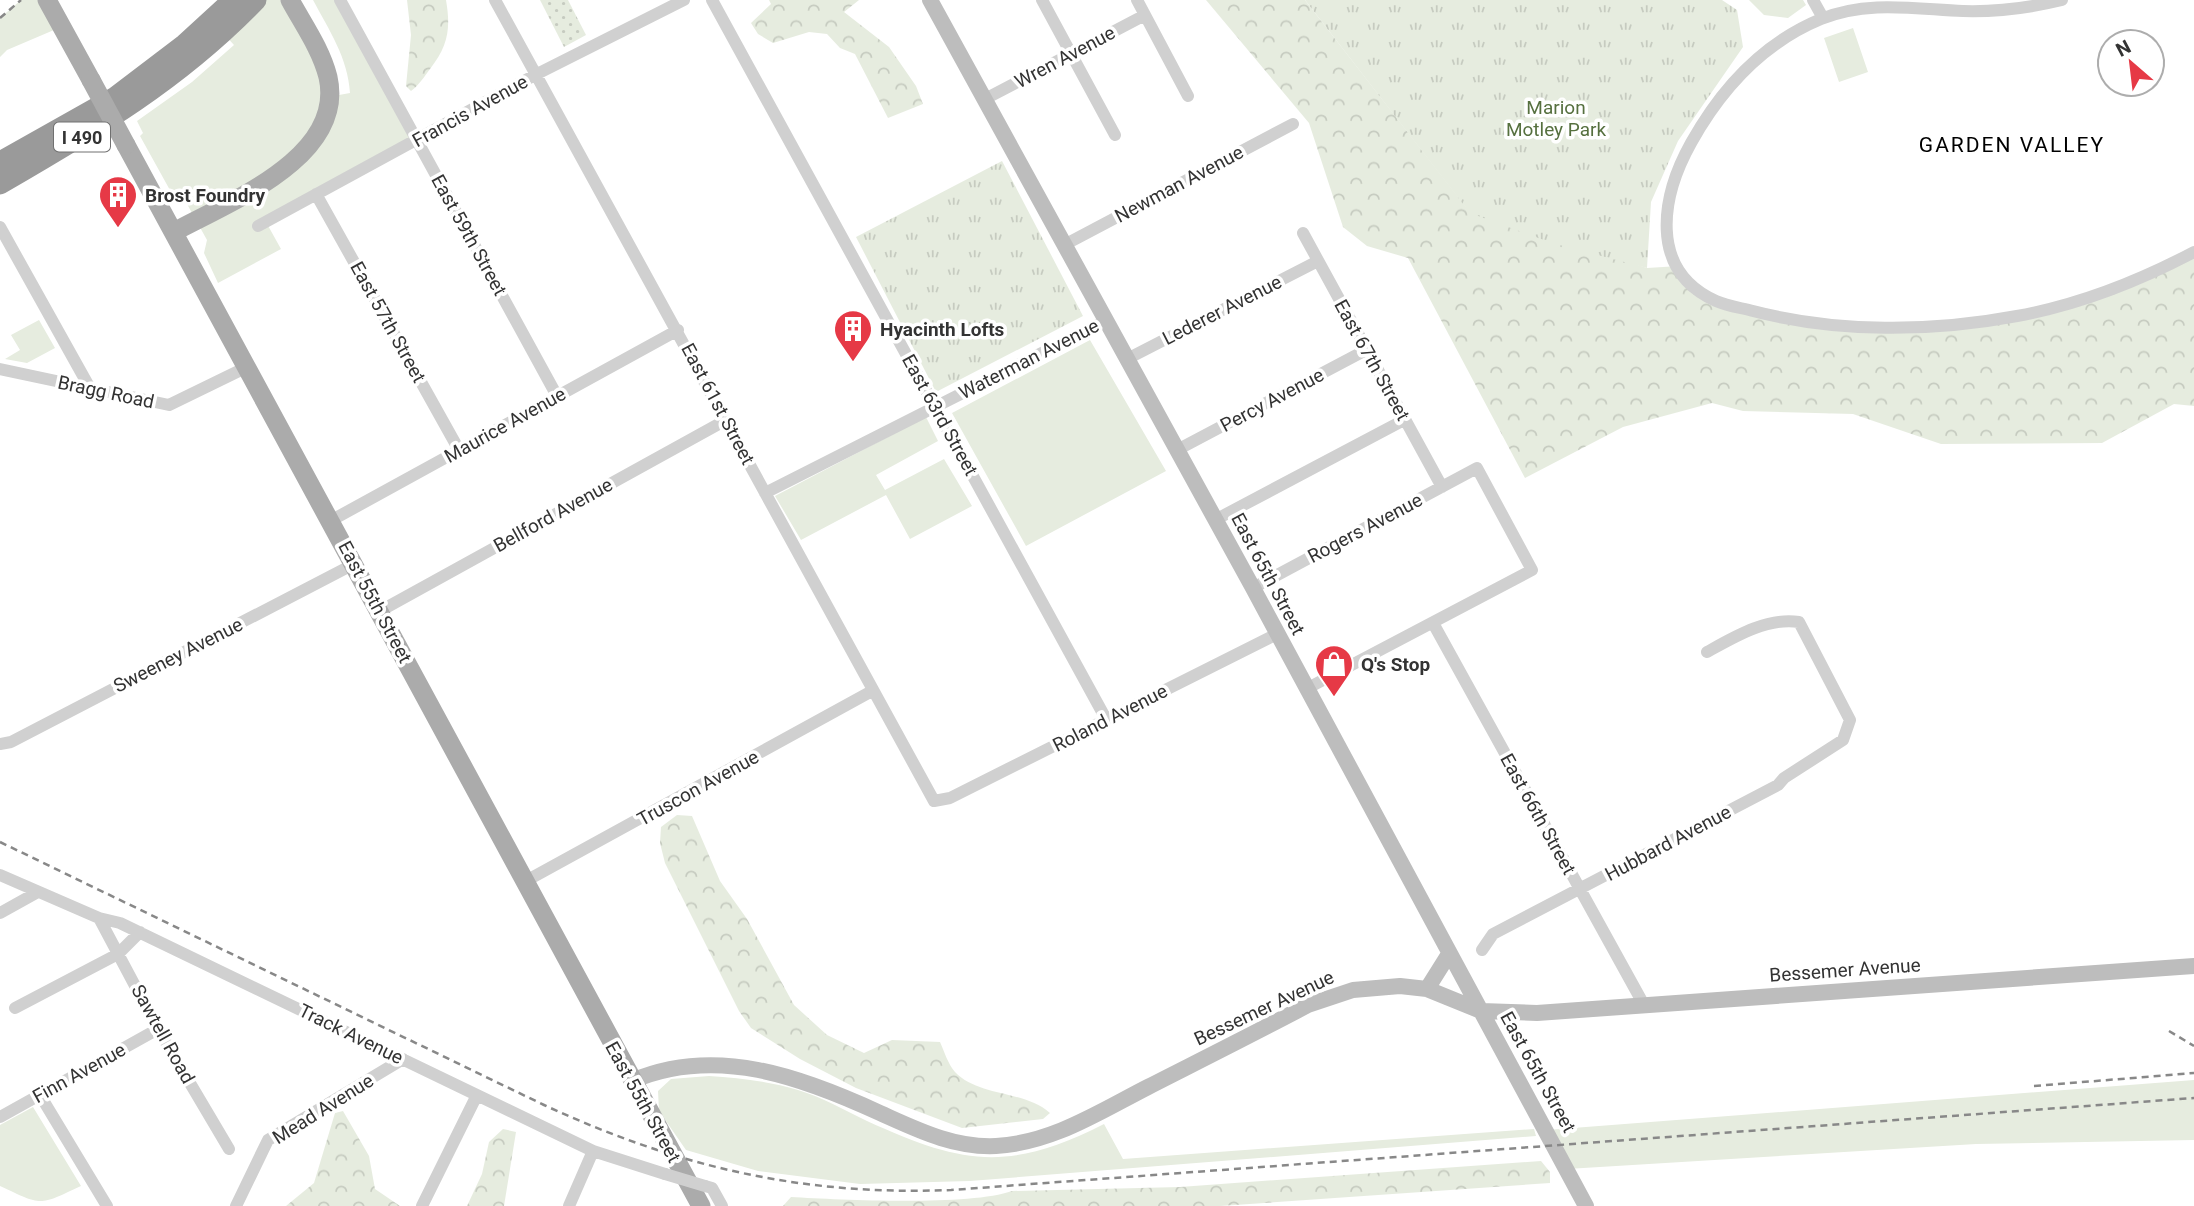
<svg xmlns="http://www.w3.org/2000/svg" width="2194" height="1206" font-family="Roboto,sans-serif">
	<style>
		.grass { fill: #e6ecdf }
		.forest { fill: url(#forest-crowns) }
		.park { fill: url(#park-tufts) }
		.garden { fill: url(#garden-dots) }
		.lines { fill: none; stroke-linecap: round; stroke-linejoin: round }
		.street { stroke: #d0d0d0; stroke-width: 12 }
		.secondary { stroke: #bdbdbd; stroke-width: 16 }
		.primary { stroke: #ababab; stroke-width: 19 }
		.highway { stroke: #9a9a9a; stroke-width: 21 }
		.rail { stroke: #888; stroke-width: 2.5; stroke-dasharray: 7 5; stroke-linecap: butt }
		.street-bridge { stroke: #d0d0d0; stroke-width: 12 }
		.primary-bridge { stroke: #ababab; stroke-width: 19 }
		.labels { text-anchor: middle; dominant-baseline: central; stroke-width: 7; stroke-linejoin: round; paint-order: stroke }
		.shield { fill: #fff; stroke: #707070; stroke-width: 2 }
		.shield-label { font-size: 18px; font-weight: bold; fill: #333 }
		.street-label { font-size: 19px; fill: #333; stroke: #fff }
		.park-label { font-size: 19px; fill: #56703f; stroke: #fff }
		.poi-label { font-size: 19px; font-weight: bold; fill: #333; stroke: #fff; text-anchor: start }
		.neighbourhood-label { font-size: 21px; letter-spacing: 2px; fill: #000; stroke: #fff }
	</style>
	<defs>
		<pattern id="forest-crowns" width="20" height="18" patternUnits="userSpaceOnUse" patternTransform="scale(1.75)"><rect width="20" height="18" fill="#e6ecdf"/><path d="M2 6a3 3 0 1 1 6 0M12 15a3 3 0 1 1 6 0" fill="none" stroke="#c6cbc0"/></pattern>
		<pattern id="park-tufts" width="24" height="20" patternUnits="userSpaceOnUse" patternTransform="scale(1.75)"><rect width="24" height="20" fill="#e6ecdf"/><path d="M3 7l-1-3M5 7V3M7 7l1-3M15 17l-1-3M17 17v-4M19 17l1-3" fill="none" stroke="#c6cbc0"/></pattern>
		<pattern id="garden-dots" width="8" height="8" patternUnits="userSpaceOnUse" patternTransform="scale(1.75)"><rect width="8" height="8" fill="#e6ecdf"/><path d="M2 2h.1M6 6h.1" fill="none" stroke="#c6cbc0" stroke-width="1.8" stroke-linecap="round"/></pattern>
	</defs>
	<rect width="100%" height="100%" fill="#fff"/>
	<path class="grass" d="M 21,0 L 47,0 L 61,27 L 7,50 L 0,57 L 0,18 Z
		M 256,0 L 290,0 L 328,97 L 350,93 C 348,58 329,30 313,0 L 340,0 L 417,140 L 266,222 L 281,249 L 218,283 L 204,253 L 207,240 L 187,204 L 171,192 L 140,136 L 143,133 L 137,121 L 192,82 L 234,45 L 223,33 Z
		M 1749,0 L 1803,0 L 1806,5 L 1788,18 L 1764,15 Z
		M 1853,28 L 1868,72 L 1839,82 L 1824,38 Z
		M 39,320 L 55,348 L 27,363 L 5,359 L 20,350 L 11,335 Z
		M 1090,340 L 1166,471 L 1026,546 L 952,413 Z
		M 926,417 L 938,441 L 876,475 L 885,490 L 944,459 L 972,506 L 910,539 L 886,495 L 801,540 L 775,496 Z
		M 709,1076 C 739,1078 769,1081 798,1090 C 822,1097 844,1110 867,1121 C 961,1164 1008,1173 1104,1124 L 1123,1159 L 1534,1129 L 1536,1136 L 970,1181 L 860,1184 L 758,1171 L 686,1150 L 659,1111 L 658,1091 L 671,1079 Z
		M 2194,1080 L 2194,1140 L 1976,1144 L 1567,1169 L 1547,1130 Z
		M 33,1107 L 81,1186 C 38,1206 43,1206 0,1186 L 0,1125 Z"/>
	<path class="forest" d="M 407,0 L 446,0 C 451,29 448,46 430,69 C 424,77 419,85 411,91 L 406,86 L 411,35 Z
		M 769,0 L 859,0 L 844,12 L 889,47 L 916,86 L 923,104 L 888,118 L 855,54 L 840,48 L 827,34 L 809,32 L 773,43 L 758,34 L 751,23 L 771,4 Z
		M 1206,0 L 1305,0 L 1466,207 L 1647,268 L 1679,266 L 1716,301 L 1827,326 L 1957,325 L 2086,298 L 2194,252 L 2194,406 L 2174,404 L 2102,443 L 1941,444 L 1853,414 L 1743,411 L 1712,403 L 1623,427 L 1525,478 L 1408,258 L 1367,246 L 1343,227 L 1309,123 Z
		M 677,815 L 692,816 L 720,881 L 747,919 L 794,1005 L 827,1035 L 864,1053 L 892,1040 L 940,1042 C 944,1051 948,1064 955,1072 C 979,1097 1024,1090 1050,1113 L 1043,1119 L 962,1128 L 856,1088 L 800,1059 L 751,1028 L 739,1011 L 665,863 L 660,843 L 661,827 Z
		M 343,1111 L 369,1156 L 375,1189 L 400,1206 L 286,1206 L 314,1183 L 335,1113 Z
		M 503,1129 L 516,1132 L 504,1206 L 467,1206 L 482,1174 L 489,1142 Z
		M 1541,1161 L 1550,1172 L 1550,1183 L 1220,1206 L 783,1206 L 791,1197 C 842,1200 971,1206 1012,1191 L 1180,1187 Z"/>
	<path class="park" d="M 1305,0 L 1722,0 L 1737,10 L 1743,47 L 1678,141 L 1651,202 L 1647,268 L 1552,243 L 1470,213 Z
		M 1002,161 L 1083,316 L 936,392 L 856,237 Z"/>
	<path class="garden" d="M 540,0 L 568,0 L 586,35 L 564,47 Z"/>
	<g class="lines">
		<path class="street" d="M 340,0 L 557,396
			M 495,0 L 934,801 L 950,798 L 1277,634
			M 712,0 L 1106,719
			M 1042,0 L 1115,135
			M 1137,0 L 1188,96
			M 1813,0 L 1823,18
			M 2062,0 C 2029,8 1997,12 1963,11 C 1915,9 1867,0 1821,19 C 1763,43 1721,89 1691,143 C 1662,195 1647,270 1716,301 C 1727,306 1742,308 1753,311 C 1838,333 1932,332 2017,316 C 2078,305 2139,281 2194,252
			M 985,99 L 1145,15
			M 316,194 L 459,450
			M 258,226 L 535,75 L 684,0
			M 0,227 L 91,390
			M 1303,233 L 1442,487
			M 1066,244 L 1293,124
			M 1127,359 L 1318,261
			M 0,369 L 169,405 L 247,367
			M 1177,450 L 1366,350
			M 765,493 L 1107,320
			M 332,520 L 678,330
			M 1215,520 L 1404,420
			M 1253,588 L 1477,468 L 1532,570 L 1306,689
			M 380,611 L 726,420
			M 1433,623 L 1644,1005
			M 0,744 L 11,742 L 354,564
			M 0,875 L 99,918 L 120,923 L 593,1151 L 665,1174
			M 524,882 L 872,691
			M 0,913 L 36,893
			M 99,918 L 158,1029 L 229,1149
			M 1482,950 L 1493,934 L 1778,785 L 1784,778 L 1843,740 L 1850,720 L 1799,622 C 1767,617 1734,637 1707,652
			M 15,1008 L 118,954 L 140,932
			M 40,1095 L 107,1206
			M 0,1117 L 158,1029
			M 705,1186 L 712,1188 L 722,1206
			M 236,1206 L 268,1140 L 403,1059
			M 422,1206 L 476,1097
			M 569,1206 L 593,1151"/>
		<path class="secondary" d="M 930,0 L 1253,588 L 1586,1206
			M 1427,989 L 1449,954
			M 632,1081 C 716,1045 802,1077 880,1113 C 918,1130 954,1148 996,1146 C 1052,1143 1099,1112 1148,1087 C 1201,1060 1255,1033 1308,1005 L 1353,990 L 1400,986 L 1427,989 L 1481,1011 L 1537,1013 L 2194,966"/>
		<path class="primary" d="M 47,0 L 91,80
			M 126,145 L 701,1206
			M 174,232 C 229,202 346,157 328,77 C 321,49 303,24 290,0"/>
		<path class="highway" d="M 0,162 L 114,98 L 185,44 L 233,0
			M 0,184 C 95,129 179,80 256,0"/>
		<path class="rail" d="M 0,18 L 21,0
			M 0,842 L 544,1105 C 678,1167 803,1196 951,1190 L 2194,1098
			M 2169,1031 L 2194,1046
			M 2034,1086 L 2194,1073"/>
		<path class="street-bridge" d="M 665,1174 L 705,1186"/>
		<path class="primary-bridge" d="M 91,80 L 126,145"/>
	</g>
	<defs>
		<symbol id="building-pin" viewBox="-11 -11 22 30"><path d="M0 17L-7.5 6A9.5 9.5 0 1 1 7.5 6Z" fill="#e63946" stroke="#fff"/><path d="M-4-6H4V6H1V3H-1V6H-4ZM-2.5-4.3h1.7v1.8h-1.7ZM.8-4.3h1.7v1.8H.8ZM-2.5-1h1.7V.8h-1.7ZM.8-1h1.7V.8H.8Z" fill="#fff"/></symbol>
		<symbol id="shop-pin" viewBox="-11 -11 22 30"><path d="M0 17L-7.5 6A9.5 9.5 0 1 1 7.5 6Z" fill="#e63946" stroke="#fff"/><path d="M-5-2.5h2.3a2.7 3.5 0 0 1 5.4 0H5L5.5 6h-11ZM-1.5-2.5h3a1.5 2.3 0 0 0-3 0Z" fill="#fff"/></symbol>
	</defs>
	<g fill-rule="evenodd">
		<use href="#building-pin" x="96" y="173" width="44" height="60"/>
		<use href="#building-pin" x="831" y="307" width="44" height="60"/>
		<use href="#shop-pin" x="1312" y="642" width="44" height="60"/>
	</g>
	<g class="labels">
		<rect class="shield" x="54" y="122.5" width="56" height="29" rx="5"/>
		<g class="shield-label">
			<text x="82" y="137">I 490</text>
		</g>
		<g class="street-label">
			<text transform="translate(1065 57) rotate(-28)">Wren Avenue</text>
			<text transform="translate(470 111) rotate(-29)">Francis Avenue</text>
			<text transform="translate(1179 184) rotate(-28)">Newman Avenue</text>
			<text transform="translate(469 235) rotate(61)">East 59th Street</text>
			<text transform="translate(1222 310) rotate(-27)">Lederer Avenue</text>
			<text transform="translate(388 322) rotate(61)">East 57th Street</text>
			<text transform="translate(1029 359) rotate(-27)">Waterman Avenue</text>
			<text transform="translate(1372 360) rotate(61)">East 67th Street</text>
			<text transform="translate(106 392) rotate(12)">Bragg Road</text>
			<text transform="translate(1272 400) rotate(-28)">Percy Avenue</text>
			<text transform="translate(718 404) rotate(62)">East 61st Street</text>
			<text transform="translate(940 415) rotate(61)">East 63rd Street</text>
			<text transform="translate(505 425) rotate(-29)">Maurice Avenue</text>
			<text transform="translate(553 515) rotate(-29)">Bellford Avenue</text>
			<text transform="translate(1365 528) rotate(-28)">Rogers Avenue</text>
			<text transform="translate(1268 574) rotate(62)">East 65th Street</text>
			<text transform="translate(375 602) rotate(62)">East 55th Street</text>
			<text transform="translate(178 655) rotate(-27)">Sweeney Avenue</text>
			<text transform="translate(1110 718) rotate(-27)">Roland Avenue</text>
			<text transform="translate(698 788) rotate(-29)">Truscon Avenue</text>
			<text transform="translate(1538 814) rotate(61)">East 66th Street</text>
			<text transform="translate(1668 843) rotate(-28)">Hubbard Avenue</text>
			<text transform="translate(1845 970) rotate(-4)">Bessemer Avenue</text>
			<text transform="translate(1264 1008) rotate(-25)">Bessemer Avenue</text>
			<text transform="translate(163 1034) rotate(61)">Sawtell Road</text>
			<text transform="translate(351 1034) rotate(26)">Track Avenue</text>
			<text transform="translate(1538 1072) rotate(61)">East 65th Street</text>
			<text transform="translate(79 1073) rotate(-29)">Finn Avenue</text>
			<text transform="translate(643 1102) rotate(61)">East 55th Street</text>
			<text transform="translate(323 1109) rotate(-32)">Mead Avenue</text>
		</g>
		<g class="park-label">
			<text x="1556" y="107">Marion<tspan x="1556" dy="22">Motley Park</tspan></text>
		</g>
		<g class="poi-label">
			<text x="145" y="195">Brost Foundry</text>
			<text x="880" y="329">Hyacinth Lofts</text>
			<text x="1361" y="664">Q's Stop</text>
		</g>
		<g class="neighbourhood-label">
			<text x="2012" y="145">GARDEN VALLEY</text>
		</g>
	</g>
	<g transform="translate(2131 63) rotate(332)"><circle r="33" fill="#ffffff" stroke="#adadad" stroke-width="2"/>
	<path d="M0-5L12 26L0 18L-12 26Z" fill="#e63946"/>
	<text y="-10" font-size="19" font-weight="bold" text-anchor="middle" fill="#333333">N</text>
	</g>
</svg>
